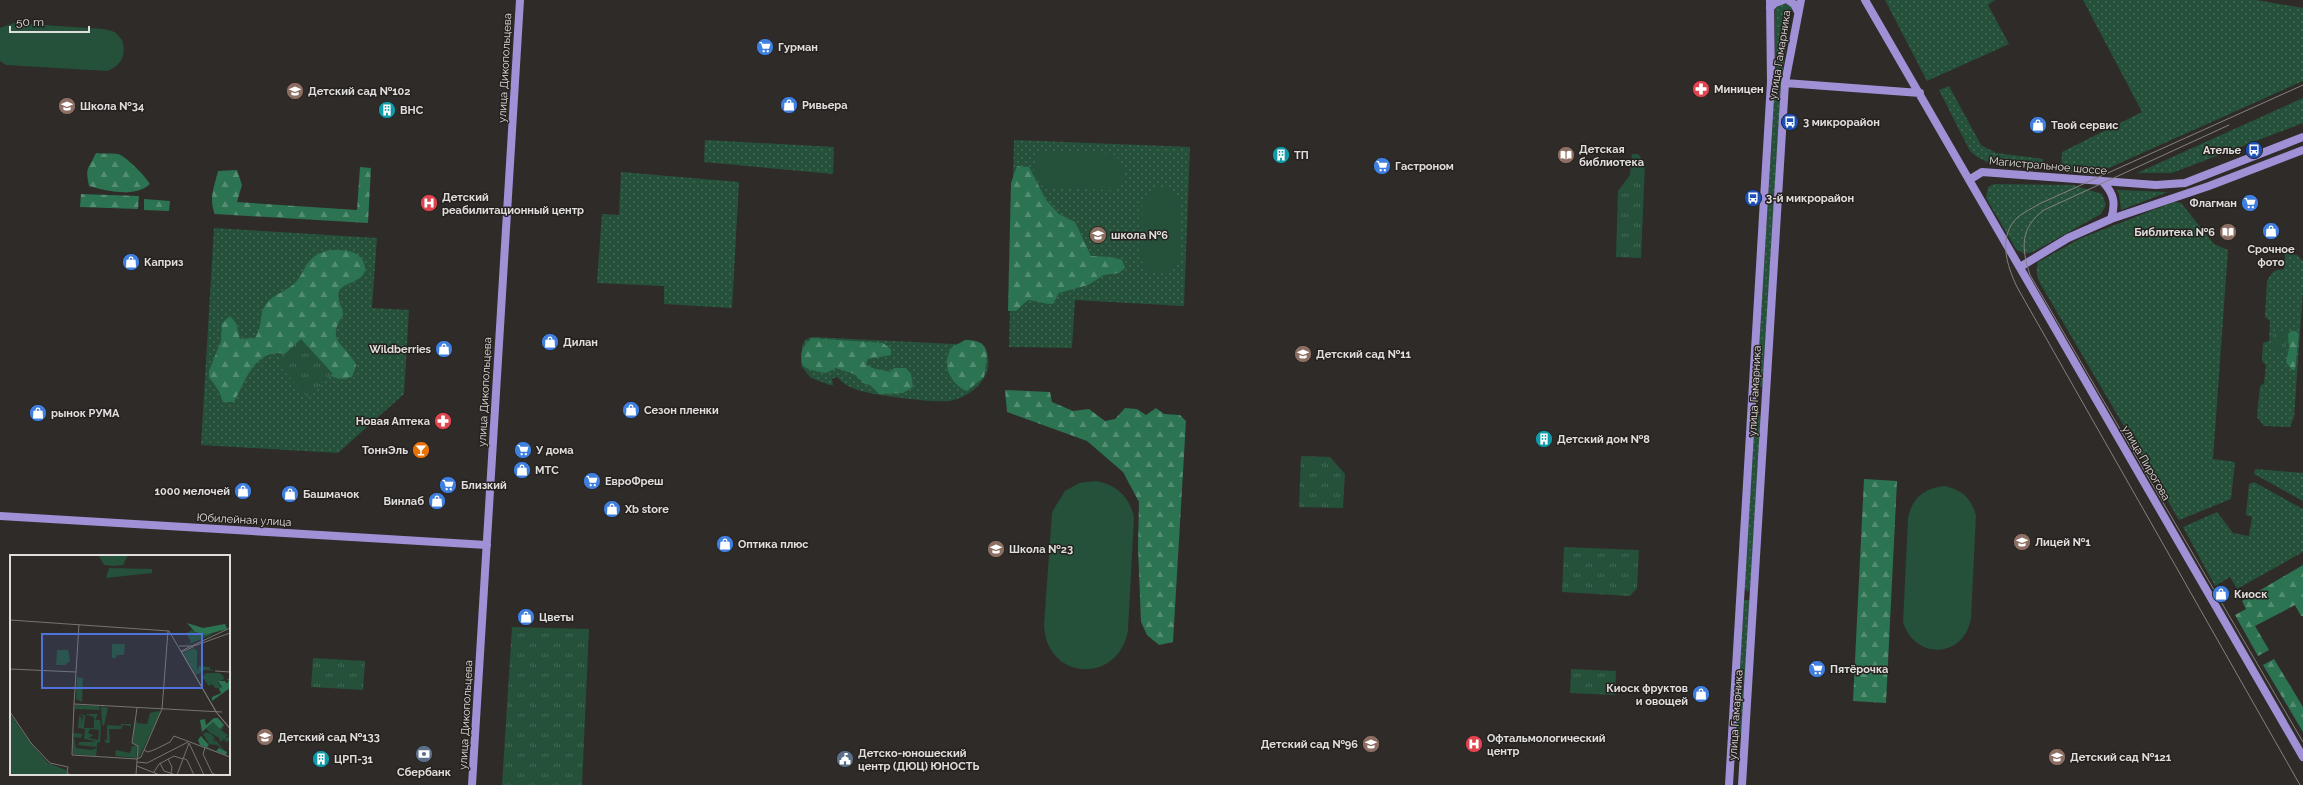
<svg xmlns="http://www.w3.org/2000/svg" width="2303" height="785" font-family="Raleway,sans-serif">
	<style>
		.grass { fill: url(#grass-dots) }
		.forest { fill: url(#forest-firs) }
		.park { fill: url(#park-tufts) }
		.pitch { fill: #25503a }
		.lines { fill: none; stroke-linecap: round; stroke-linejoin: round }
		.secondary { stroke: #a090d5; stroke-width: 8 }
		.tram { stroke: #84817f; stroke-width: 1 }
		.labels { text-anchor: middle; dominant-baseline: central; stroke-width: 3; stroke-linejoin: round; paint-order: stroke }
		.poi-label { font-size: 11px; font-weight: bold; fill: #e0dedc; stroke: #25211f; text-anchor: start }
		.street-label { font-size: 11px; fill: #e0dedc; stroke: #25211f }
		.inset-road { fill: none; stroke: #767371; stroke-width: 1 }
		.view { fill: #4e72d9; fill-opacity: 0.15; stroke: #4e72d9; stroke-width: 2 }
		.inset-edge { fill: none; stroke: #e0dedc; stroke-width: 2 }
	</style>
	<defs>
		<pattern id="grass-dots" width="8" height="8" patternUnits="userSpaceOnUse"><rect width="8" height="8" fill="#25503a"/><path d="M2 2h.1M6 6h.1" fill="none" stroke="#446956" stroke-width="1.8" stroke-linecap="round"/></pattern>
		<pattern id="forest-firs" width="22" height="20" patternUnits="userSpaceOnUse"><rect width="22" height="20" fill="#2c7351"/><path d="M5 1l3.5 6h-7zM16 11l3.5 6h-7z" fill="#548d72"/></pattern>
		<pattern id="park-tufts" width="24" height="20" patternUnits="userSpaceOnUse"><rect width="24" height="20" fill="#25503a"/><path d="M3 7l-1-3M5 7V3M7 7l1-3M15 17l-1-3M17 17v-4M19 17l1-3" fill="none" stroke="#446956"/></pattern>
	</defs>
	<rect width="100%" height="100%" fill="#2f2b29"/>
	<path class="grass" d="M 1775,0 L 1793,0 L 1781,83 L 1763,384 L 1761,387 L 1757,384 L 1775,82 Z
		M 1885,0 L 1995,0 L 1988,5 L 2009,44 L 1927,81 Z
		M 2083,0 L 2256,0 L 2303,8 L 2303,81 L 2093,175 L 2061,171 L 2062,152 L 2142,112 Z
		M 1949,86 L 1981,145 L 1996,153 L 2043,159 L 2042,168 C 2017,166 1988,169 1970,151 L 1939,90 Z
		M 2303,98 L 2303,123 L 2172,173 L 2137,173 Z
		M 705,140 L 834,147 L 833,174 L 704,162 Z
		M 1014,140 L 1190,147 L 1184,306 L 1075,300 L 1072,348 L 1009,347 Z
		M 621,172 L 739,182 L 732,308 L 664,304 L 664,286 L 597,283 L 602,214 L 619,215 Z
		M 1994,184 L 2073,185 L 2102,194 L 2106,205 L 2101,214 L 2033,252 L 2024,254 L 2016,249 L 1986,198 L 1988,187 Z
		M 2117,190 L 2168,192 L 2121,210 L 2119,194 Z
		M 2174,202 L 2181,203 L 2214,244 L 2228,250 L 2213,459 L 2235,462 L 2231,499 L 2179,520 L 2047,295 C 2040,283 2034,275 2038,262 L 2081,238 Z
		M 214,228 L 377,238 L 372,308 L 409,310 L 404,394 L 338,453 L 201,445 Z
		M 2285,254 L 2297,255 L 2303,261 L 2303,291 L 2294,417 L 2290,427 L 2264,426 L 2257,417 L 2260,386 L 2264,383 L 2266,365 L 2262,361 L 2263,343 L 2269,341 L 2270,321 L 2265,317 L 2267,280 L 2274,271 L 2284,269 Z
		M 812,337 L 954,344 L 974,343 L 984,346 C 999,372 974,397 949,401 C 936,403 867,395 855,389 C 848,386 842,383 837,377 L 832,379 L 833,385 L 830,385 L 811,378 L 801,366 L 802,347 L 805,340 Z
		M 1757,414 L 1761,417 L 1750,589 L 1748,592 L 1744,588 L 1755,417 Z
		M 2255,469 L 2303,473 L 2303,501 L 2254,474 Z
		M 2254,482 L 2303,509 L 2303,552 L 2237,589 L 2230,577 L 2215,586 L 2183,527 L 2217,512 L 2233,533 L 2249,536 L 2252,517 L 2246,515 L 2249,484 Z
		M 1744,600 L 1751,600 L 1742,733 L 1739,736 L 1736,733 Z"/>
	<path class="forest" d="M 96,153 C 102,154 111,153 118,154 C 127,157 145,176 150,184 C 135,198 107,191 89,186 C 85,167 88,170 96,153 Z
		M 1017,166 L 1029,167 L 1046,200 L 1059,214 L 1075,222 L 1091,256 L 1111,257 L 1122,260 L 1125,268 L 1119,273 L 1104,275 L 1088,285 L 1059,293 L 1053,304 C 1043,304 1035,300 1028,300 L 1016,311 L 1008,311 L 1011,183 Z
		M 360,167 L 371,168 L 368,223 L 215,214 C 208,199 215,185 218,171 L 237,170 L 242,185 L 237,202 L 357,210 Z
		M 81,194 L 139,196 L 138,209 L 80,207 Z
		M 144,199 L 170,201 L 169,211 L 144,210 Z
		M 330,250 C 341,250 357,249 363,261 C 373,282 343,281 339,291 C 336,300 343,307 343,315 C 325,343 345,342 356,365 L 352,377 L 342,379 L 333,377 L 281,353 C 253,352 245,382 234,402 L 223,402 L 219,391 L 209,377 L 209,371 L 221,341 L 222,323 L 230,316 L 236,323 L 240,339 L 255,338 C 263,326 259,313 266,304 C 273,294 288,291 296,282 C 309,265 306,256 330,250 Z
		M 2291,331 L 2296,331 L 2299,334 L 2295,370 L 2292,370 L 2286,362 L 2289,348 L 2288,334 Z
		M 812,338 L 883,343 L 891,349 L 891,355 L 868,359 L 866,364 C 873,370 881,369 890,372 L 894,368 L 906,368 L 911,374 L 913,387 L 903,393 L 879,394 L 870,385 L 865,384 L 854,374 L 836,368 L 826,373 C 819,372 809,370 803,366 C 799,354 802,346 812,338 Z
		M 965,340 C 993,340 987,356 984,377 L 967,391 C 957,388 947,375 947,364 C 946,359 949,353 951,348 Z
		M 1005,390 L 1050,392 L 1052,402 L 1073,411 L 1089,409 L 1105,421 L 1115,419 L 1125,408 L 1137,409 L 1146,415 L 1156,408 L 1164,414 L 1180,415 L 1186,421 L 1173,642 L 1159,645 L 1147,635 L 1141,622 L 1138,547 L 1139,502 L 1123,472 L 1087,441 L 1007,412 Z
		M 1864,479 L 1897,481 L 1886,703 L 1853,701 Z
		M 2303,565 L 2303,616 L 2301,616 L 2295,605 L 2255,626 L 2269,650 L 2258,656 L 2235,615 L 2246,609 L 2242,601 Z
		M 2274,659 L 2303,707 L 2303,732 L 2263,665 Z"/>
	<path class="park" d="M 1632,154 L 1638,154 L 1645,163 L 1641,258 L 1616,257 L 1618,191 L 1630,175 Z
		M 2277,331 L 2284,331 L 2287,334 L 2286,350 L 2283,353 L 2273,349 L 2273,334 Z
		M 301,339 L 333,374 L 307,397 L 276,362 Z
		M 1301,456 L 1330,457 L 1345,474 L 1343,508 L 1299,507 Z
		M 1564,547 L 1639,550 L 1637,588 L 1630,596 L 1562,592 Z
		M 512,627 L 589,629 L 582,785 L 502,785 Z
		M 313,658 L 365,661 L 363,690 L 311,687 Z
		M 1571,669 L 1616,671 L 1615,695 L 1570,693 Z"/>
	<path class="pitch" d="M 14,23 L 104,29 L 115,32 L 122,40 C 127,55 121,66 107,71 L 6,65 L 0,61 L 0,28 Z
		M 1045,151 L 1113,154 C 1128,164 1127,181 1112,190 L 1044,187 C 1030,176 1031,161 1045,151 Z
		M 1162,187 L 1174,192 L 1181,202 L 1179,261 L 1171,271 L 1159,274 L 1148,270 L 1141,260 L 1142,201 L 1150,191 Z
		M 1095,481 C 1116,484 1129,496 1134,517 L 1128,630 C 1119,685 1046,681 1044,625 L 1052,512 L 1065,491 L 1079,483 Z
		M 1944,486 C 1961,489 1971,498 1976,515 L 1971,618 C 1965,658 1915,661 1903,622 L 1908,519 C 1911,499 1924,488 1944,486 Z"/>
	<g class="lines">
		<path class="secondary" d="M 1788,0 L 1794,4 L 1798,12
			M 1865,0 L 2303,757
			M 1770,8 L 1775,3 L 1783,0
			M 1785,83 L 1920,93
			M 1969,180 L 1982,172 L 2156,185 L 2185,183 L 2303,137
			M 2103,182 C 2114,194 2116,203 2111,219
			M 2020,267 L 2068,238 L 2111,219 L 2209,186 L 2303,150
			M 0,516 L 487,545
			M 472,785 L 520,0
			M 1729,785 L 1771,82 L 1770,0
			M 1742,785 L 1785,83 L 1801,0"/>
		<path class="tram" d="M 2229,125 L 2044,210 C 2020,228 2021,247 2030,275 L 2303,742
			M 2300,785 L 2017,287 C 2007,266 1997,236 2018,217 C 2024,212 2033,208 2039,204 L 2303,85"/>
	</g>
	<defs>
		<symbol id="supermarket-disc" viewBox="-11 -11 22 22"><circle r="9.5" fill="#3f7fe0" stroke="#25211f"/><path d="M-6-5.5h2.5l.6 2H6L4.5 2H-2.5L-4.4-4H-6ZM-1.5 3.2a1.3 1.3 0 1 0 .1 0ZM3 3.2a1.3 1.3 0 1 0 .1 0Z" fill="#fff"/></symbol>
		<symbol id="pharmacy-disc" viewBox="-11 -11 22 22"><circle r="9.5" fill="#e0444e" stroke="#25211f"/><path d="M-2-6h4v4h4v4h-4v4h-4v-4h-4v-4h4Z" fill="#fff"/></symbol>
		<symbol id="school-disc" viewBox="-11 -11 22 22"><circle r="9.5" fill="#8d6e63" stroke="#25211f"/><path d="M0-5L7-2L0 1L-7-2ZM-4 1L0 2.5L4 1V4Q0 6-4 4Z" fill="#fff"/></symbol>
		<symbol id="shop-disc" viewBox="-11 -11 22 22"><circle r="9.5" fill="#3f7fe0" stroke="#25211f"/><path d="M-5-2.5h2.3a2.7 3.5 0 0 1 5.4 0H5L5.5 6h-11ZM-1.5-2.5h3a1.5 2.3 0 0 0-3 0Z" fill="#fff"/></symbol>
		<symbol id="building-disc" viewBox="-11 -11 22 22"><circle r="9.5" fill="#0f9aa8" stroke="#25211f"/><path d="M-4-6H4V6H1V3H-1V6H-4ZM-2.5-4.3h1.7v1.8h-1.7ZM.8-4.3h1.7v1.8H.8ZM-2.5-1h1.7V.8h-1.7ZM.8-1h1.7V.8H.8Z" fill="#fff"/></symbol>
		<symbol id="bus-disc" viewBox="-11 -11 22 22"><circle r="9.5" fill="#1a4fb4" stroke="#25211f"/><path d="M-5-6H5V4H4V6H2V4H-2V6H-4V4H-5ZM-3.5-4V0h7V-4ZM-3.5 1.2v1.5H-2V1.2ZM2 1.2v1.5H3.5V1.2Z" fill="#fff"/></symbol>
		<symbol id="library-disc" viewBox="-11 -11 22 22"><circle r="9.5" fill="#8d6e63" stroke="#25211f"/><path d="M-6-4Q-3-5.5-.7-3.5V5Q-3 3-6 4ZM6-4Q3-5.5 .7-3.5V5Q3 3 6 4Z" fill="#fff"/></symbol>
		<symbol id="hospital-disc" viewBox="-11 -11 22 22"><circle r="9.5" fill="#e0444e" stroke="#25211f"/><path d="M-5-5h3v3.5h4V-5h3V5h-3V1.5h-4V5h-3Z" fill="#fff"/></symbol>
		<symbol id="bar-disc" viewBox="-11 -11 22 22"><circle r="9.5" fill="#e8710a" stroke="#25211f"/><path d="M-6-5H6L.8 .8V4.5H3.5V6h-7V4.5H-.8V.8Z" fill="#fff"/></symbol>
		<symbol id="bank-disc" viewBox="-11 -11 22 22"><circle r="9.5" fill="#5c6f8a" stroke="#25211f"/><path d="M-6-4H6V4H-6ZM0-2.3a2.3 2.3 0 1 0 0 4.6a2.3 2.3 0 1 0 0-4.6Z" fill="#fff"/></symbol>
		<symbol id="civic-disc" viewBox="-11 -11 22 22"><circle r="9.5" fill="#5c6f8a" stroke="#25211f"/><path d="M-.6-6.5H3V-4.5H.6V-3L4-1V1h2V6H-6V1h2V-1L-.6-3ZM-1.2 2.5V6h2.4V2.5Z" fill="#fff"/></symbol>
	</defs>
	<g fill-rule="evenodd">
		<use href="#supermarket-disc" x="755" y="37" width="20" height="20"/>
		<use href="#pharmacy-disc" x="1691" y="79" width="20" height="20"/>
		<use href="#school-disc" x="285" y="81" width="20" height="20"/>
		<use href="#shop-disc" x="779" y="95" width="20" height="20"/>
		<use href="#school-disc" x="57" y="96" width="20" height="20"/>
		<use href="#building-disc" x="377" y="100" width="20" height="20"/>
		<use href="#bus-disc" x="1780" y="112" width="20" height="20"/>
		<use href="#shop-disc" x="2028" y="115" width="20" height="20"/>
		<use href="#bus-disc" x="2244" y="140" width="20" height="20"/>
		<use href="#building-disc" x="1271" y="145" width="20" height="20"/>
		<use href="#library-disc" x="1556" y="145" width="20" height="20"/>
		<use href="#supermarket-disc" x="1372" y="156" width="20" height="20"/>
		<use href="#bus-disc" x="1743" y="188" width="20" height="20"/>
		<use href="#hospital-disc" x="419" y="193" width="20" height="20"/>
		<use href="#supermarket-disc" x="2240" y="193" width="20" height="20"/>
		<use href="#shop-disc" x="2261" y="221" width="20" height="20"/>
		<use href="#library-disc" x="2218" y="222" width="20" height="20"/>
		<use href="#school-disc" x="1088" y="225" width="20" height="20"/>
		<use href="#shop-disc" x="121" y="252" width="20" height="20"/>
		<use href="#shop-disc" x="540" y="332" width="20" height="20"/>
		<use href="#shop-disc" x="434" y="339" width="20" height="20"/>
		<use href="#school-disc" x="1293" y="344" width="20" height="20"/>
		<use href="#shop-disc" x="621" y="400" width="20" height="20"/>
		<use href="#shop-disc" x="28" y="403" width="20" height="20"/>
		<use href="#pharmacy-disc" x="433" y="411" width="20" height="20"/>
		<use href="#building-disc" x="1534" y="429" width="20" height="20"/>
		<use href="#bar-disc" x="411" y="440" width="20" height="20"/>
		<use href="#supermarket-disc" x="513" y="440" width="20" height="20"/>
		<use href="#shop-disc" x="512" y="460" width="20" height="20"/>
		<use href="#supermarket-disc" x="582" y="471" width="20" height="20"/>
		<use href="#supermarket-disc" x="438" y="475" width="20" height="20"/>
		<use href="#shop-disc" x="233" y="481" width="20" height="20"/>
		<use href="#shop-disc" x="280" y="484" width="20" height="20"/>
		<use href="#shop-disc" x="427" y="491" width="20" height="20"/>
		<use href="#shop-disc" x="602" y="499" width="20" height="20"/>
		<use href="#school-disc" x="2012" y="532" width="20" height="20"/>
		<use href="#shop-disc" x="715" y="534" width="20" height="20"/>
		<use href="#school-disc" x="986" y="539" width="20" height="20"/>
		<use href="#shop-disc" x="2211" y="584" width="20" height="20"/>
		<use href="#shop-disc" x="516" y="607" width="20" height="20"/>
		<use href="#supermarket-disc" x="1807" y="659" width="20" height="20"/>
		<use href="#shop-disc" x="1691" y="684" width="20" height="20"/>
		<use href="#school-disc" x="255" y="727" width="20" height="20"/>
		<use href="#school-disc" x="1361" y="734" width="20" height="20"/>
		<use href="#hospital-disc" x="1464" y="734" width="20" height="20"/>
		<use href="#bank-disc" x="414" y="744" width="20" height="20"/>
		<use href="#school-disc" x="2047" y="747" width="20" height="20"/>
		<use href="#building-disc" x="311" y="749" width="20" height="20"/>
		<use href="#civic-disc" x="835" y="749" width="20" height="20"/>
	</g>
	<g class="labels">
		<g class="poi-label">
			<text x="778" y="47">Гурман</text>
			<text x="1714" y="89">Миницен</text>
			<text x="308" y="91">Детский сад №102</text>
			<text x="802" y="105">Ривьера</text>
			<text x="80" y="106">Школа №34</text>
			<text x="400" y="110">ВНС</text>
			<text x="1803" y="122">3 микрорайон</text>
			<text x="2051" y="125">Твой сервис</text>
			<text x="1579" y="149">Детская<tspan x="1579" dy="13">библиотека</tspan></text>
			<text x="2241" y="150" text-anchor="end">Ателье</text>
			<text x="1294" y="155">ТП</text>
			<text x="1395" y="166">Гастроном</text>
			<text x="442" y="197">Детский<tspan x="442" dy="13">реабилитационный центр</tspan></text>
			<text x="1766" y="198">3-й микрорайон</text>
			<text x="2237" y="203" text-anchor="end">Флагман</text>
			<text x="2215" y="232" text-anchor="end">Библитека №6</text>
			<text x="1111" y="235">школа №6</text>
			<text x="2271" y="249" text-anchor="middle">Срочное<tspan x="2271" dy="13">фото</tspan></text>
			<text x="144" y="262">Каприз</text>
			<text x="563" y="342">Дилан</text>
			<text x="431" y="349" text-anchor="end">Wildberries</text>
			<text x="1316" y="354">Детский сад №11</text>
			<text x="644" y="410">Сезон пленки</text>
			<text x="51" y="413">рынок РУМА</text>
			<text x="430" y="421" text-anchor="end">Новая Аптека</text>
			<text x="1557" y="439">Детский дом №8</text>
			<text x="408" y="450" text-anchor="end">ТоннЭль</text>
			<text x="536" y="450">У дома</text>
			<text x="535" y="470">МТС</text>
			<text x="605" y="481">ЕвроФреш</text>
			<text x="461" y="485">Близкий</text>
			<text x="230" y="491" text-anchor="end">1000 мелочей</text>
			<text x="303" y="494">Башмачок</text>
			<text x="424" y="501" text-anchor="end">Винлаб</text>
			<text x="625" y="509">Xb store</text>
			<text x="2035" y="542">Лицей №1</text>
			<text x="738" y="544">Оптика плюс</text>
			<text x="1009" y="549">Школа №23</text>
			<text x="2234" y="594">Киоск</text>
			<text x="539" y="617">Цветы</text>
			<text x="1830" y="669">Пятёрочка</text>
			<text x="1688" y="688" text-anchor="end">Киоск фруктов<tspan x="1688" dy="13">и овощей</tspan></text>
			<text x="278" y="737">Детский сад №133</text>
			<text x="1487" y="738">Офтальмологический<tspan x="1487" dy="13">центр</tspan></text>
			<text x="1358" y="744" text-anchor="end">Детский сад №96</text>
			<text x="858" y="753">Детско-юношеский<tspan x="858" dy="13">центр (ДЮЦ) ЮНОСТЬ</tspan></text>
			<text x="2070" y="757">Детский сад №121</text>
			<text x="334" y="759">ЦРП-31</text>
			<text x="424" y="772" text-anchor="middle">Сбербанк</text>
		</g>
		<g class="street-label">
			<text transform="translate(1780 55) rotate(-81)">улица Гамарника</text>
			<text transform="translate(505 68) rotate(-87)">улица Дикопольцева</text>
			<text transform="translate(2048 166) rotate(5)">Магистральное шоссе</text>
			<text transform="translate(1755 391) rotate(-87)">улица Гамарника</text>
			<text transform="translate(485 392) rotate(-87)">улица Дикопольцева</text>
			<text transform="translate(2146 463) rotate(60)">улица Пирогова</text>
			<text transform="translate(244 520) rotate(3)">Юбилейная улица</text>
			<text transform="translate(466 715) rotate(-87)">улица Дикопольцева</text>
			<text transform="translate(1736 715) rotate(-86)">улица Гамарника</text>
		</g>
	</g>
	<g transform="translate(10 555)">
		<rect width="220" height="220" fill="#2f2b29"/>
		<path d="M 118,0 L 113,10 L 104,11 L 94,10 L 89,1 ZM 99,13 L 142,14 L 142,18 L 96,23 ZM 182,75 L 188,79 L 203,79 L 175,91 L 181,87 L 176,78 ZM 102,89 L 115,89 L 114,100 L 107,100 L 106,103 L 102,103 ZM 184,93 L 187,96 L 187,116 L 189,111 L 199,112 L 199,110 L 200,114 L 205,116 L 195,115 L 186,120 L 173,98 ZM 47,95 L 58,95 L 60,106 L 55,110 L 46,110 ZM 196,118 L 210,118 L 214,122 L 214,124 L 208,127 L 212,134 L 205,133 L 202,129 L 199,131 L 192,122 ZM 65,150 L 89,151 L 90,155 L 65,154 L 64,157 ZM 91,151 L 98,153 L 94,171 L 92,169 ZM 0,159 L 19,186 L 38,208 L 56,215 L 58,220 L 0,220 ZM 69,159 L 75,160 L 74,173 L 84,173 L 84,162 L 75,159 L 88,159 L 85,165 L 90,165 L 91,172 L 90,187 L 87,188 L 87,192 L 68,190 L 69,187 L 80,187 L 86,186 L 74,184 L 75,174 L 68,173 L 69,161 L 71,162 L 72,167 L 73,161 ZM 80,174 L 89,175 L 88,185 L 79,183 L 83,180 L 78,178 ZM 203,167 L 210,174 L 215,171 L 211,175 L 218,180 L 215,183 L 220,182 L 220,185 L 216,187 L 214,184 L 210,187 L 209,183 L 199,177 L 196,173 ZM 111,169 L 121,169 L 121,174 L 120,171 L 113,170 L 111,174 L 99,174 L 100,188 L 96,188 L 94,185 L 97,185 L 97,170 L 111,171 ZM 196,177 L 201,179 L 205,183 L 203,185 L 205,187 L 205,184 L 215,197 L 207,190 L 199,189 L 193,179 ZM 62,178 L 72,179 L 71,183 L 64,182 L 66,193 L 81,195 L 87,193 L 86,201 L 63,199 ZM 122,191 L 127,191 L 126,203 L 105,201 L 106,195 L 120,198 Z" fill="#25503a" fill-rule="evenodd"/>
		<path d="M 177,68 L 193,73 L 215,69 L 217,74 L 195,80 L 185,77 ZM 220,123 L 220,133 L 202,146 L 202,142 L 211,138 L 209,134 L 212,132 L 208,126 L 215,126 L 217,129 L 219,125 L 217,125 ZM 204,163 L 208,163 L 220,177 L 214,170 L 210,174 L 203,167 L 192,177 L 190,165 L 195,164 L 196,170 ZM 191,181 L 199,190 L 197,192 L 206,196 L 209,193 L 217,197 L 216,200 L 190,190 L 188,185 Z" fill="#2c7351"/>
		<path d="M 67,122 L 73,123 L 72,147 L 66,144 ZM 148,156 L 151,157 L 128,204 L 128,191 L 123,188 L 124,169 L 126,164 L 127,168 L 137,169 L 140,158 Z" fill="#25503a"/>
		<path class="inset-road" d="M 0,65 L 159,76 L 207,158 L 220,173M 69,69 L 64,149 L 212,157M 220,73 L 171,96 L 206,157 L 220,174M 169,91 L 184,91 L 220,78M 172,97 L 183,92M 0,114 L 66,117M 205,116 L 220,117M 64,149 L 62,200 L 127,204M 0,157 L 21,188 L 40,208 L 58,212 L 57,218 L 61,220M 179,188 L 194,220M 195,193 L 193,199 L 202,218 L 206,220M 134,195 L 138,197 L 146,194 L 160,187 L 164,181 L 220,202M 173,203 L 177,205 L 184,220M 127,204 L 131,202 L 152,154 L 158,76M 158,204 L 162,212 L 161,218M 127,207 L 137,208 L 178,187M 150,208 L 154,216 L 166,220M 127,211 L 150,220M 144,217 L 149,209 L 164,201 L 173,204M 126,220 L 128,191 L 122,188 L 127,153M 167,220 L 179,188"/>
		<path class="view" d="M 32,79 L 192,79 L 192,133 L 32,133 Z"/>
		<rect width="220" height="220" class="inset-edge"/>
	</g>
	<path d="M10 26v6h79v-6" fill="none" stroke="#e0dedc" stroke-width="2"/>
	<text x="16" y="26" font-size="12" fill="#e0dedc" stroke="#25211f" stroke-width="3" paint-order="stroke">50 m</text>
</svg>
